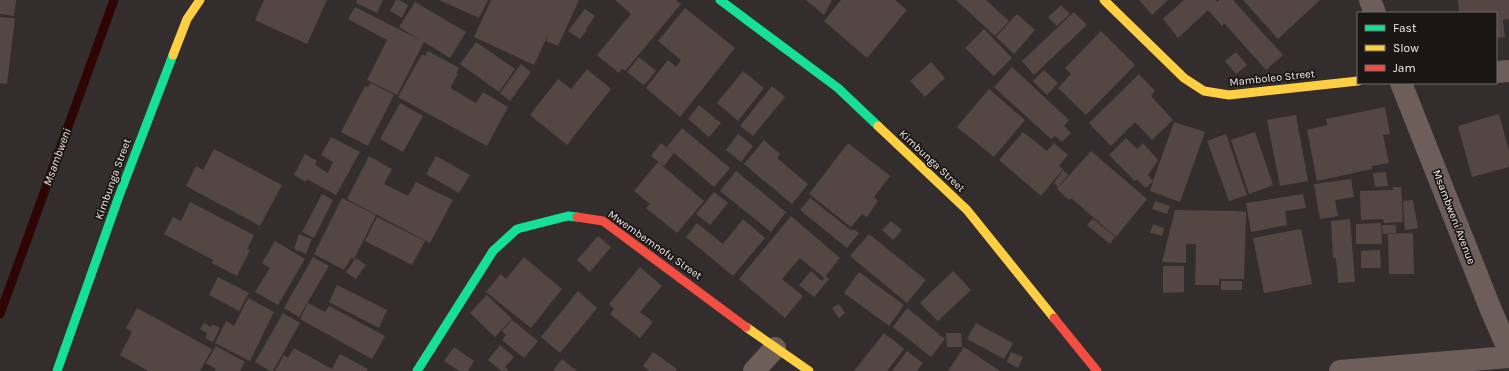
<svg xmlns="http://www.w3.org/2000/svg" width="1509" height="371" font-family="Karla,sans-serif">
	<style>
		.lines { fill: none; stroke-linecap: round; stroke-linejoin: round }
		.stream { stroke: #2f0404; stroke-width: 9 }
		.building { fill: #544643 }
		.street { stroke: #6e5e59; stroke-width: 22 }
		.fast { stroke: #16e098; stroke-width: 9 }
		.slow { stroke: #ffcf43; stroke-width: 9 }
		.jam { stroke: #f24e42; stroke-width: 9 }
		.labels { text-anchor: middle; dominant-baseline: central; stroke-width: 3.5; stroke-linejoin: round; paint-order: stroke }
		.street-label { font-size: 11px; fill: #f2ecea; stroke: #1a1615 }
		.water-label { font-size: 12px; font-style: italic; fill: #f1dad5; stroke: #1a1615 }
	</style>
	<rect width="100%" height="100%" fill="#332e2d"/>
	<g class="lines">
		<path class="stream" d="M 0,314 L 114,0"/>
	</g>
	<path class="building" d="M 0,0 L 16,0 L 14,16 L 0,14 Z
		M 264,0 L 327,0 L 307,44 L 255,20 Z
		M 357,0 L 383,0 L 377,13 L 356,3 Z
		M 396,0 L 399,0 L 408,5 L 402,18 L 390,11 Z
		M 439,0 L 488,0 L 479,18 Z
		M 491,0 L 579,0 L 558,46 L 546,41 L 548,35 L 534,65 L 474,37 Z
		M 615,0 L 676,0 L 681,4 L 625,71 L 622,69 L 619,73 L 597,55 L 631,14 Z
		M 806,0 L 832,0 L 824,15 Z
		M 841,0 L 895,0 L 907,10 L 867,58 L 824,21 Z
		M 956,0 L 986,0 L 1009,21 L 995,36 Z
		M 1139,0 L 1168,0 L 1152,15 Z
		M 1184,0 L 1216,0 L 1218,2 L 1219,0 L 1233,0 L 1283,55 L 1266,70 L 1224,23 L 1222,26 L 1208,10 L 1178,38 L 1163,19 Z
		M 1243,0 L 1320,0 L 1278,39 Z
		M 1458,0 L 1509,0 L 1509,19 L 1503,20 L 1505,37 L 1496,38 L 1496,13 L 1459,13 Z
		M 415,2 L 466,32 L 450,58 L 424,42 L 397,95 L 367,80 L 387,40 L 348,19 L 355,7 L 420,40 L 399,27 Z
		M 1061,5 L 1070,14 L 1057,26 L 1048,17 Z
		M 685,8 L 735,48 L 680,117 L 646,88 L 668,60 L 676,67 L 681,60 L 658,41 Z
		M 585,9 L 595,16 L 586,29 L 587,30 L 580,39 L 568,31 Z
		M 1074,12 L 1087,25 L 1034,75 L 1022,61 Z
		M 1017,14 L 1035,30 L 1014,54 L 996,37 Z
		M 0,17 L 15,18 L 7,84 L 0,83 Z
		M 984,29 L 1012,58 L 994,76 L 965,48 Z
		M 1101,31 L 1135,65 L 1086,115 L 1058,88 L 1071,74 L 1065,68 Z
		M 476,42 L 515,69 L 499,92 L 460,64 Z
		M 428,51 L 459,68 L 456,73 L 458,74 L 450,88 L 476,103 L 483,92 L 508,107 L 487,146 L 398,97 L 422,54 L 425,56 Z
		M 1236,52 L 1247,65 L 1236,74 L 1225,61 Z
		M 639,57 L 656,71 L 644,85 L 627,72 Z
		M 931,62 L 945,78 L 925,97 L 910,81 Z
		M 521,64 L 531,72 L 510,101 L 500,93 Z
		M 1012,67 L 1069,120 L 1064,126 L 1071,133 L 1062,142 L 1055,136 L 1051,139 L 994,87 Z
		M 587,69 L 611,89 L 567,145 L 530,115 L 558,79 L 571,89 Z
		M 1044,70 L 1058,83 L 1047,95 L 1033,81 Z
		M 743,71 L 764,88 L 738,121 L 717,103 Z
		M 1139,74 L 1155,91 L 1151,96 L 1173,120 L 1152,140 L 1135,122 L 1111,146 L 1089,123 Z
		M 371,83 L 394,95 L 368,146 L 341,132 L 365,86 L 368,87 Z
		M 772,86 L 785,97 L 753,136 L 740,126 Z
		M 989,89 L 1025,120 L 994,157 L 957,127 Z
		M 400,103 L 423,116 L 403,152 L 380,139 Z
		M 699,105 L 721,123 L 709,137 L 688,119 Z
		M 1385,107 L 1390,134 L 1383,135 L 1389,163 L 1372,166 L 1372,169 L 1317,181 L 1307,130 L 1327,125 L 1326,119 Z
		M 1499,114 L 1509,151 L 1509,167 L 1472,177 L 1458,126 Z
		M 1296,115 L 1308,181 L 1280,186 L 1267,120 Z
		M 1174,122 L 1205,132 L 1180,202 L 1150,191 L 1153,181 L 1146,188 L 1137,180 L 1135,181 L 1109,155 L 1126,138 L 1137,149 L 1143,143 L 1158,160 L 1148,175 L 1153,181 Z
		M 682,128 L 730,168 L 714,187 L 667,147 Z
		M 1023,132 L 1047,151 L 1054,143 L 1068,155 L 1059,166 L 1063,169 L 1041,196 L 999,160 Z
		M 1255,132 L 1273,185 L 1249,194 L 1231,140 Z
		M 738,134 L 753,146 L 741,162 L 726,150 Z
		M 1226,134 L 1247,195 L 1229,201 L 1207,141 Z
		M 331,137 L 360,152 L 336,195 L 307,179 L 306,182 L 294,175 L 305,154 L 317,161 L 315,165 L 328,173 L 333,162 L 321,155 Z
		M 764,140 L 780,154 L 777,158 L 808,184 L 792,204 L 744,164 Z
		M 661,143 L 674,153 L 664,166 L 651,156 Z
		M 848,143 L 890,176 L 874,197 L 878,201 L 867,217 L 862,214 L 851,227 L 809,194 Z
		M 214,149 L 282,185 L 260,226 L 186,186 L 196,166 L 203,170 Z
		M 1091,151 L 1147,199 L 1116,237 L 1071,198 L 1069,200 L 1057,189 Z
		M 369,156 L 392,169 L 384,184 L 408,196 L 416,182 L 453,200 L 430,243 L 347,199 Z
		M 436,156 L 470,175 L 459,193 L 426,174 Z
		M 658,162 L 704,201 L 677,233 L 646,208 L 650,204 L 634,191 Z
		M 1063,170 L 1068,175 L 1058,187 L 1054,183 Z
		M 736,171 L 786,212 L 771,232 L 720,191 Z
		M 1386,172 L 1388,186 L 1375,187 L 1373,173 Z
		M 1351,179 L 1354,197 L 1335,200 L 1338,216 L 1320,219 L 1314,184 Z
		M 1393,187 L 1401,187 L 1403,222 L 1384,223 L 1383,219 L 1361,220 L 1360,191 L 1393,190 Z
		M 714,192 L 728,203 L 710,225 L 696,214 Z
		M 322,194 L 333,200 L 314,238 L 302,232 Z
		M 1303,194 L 1306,208 L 1285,211 L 1287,225 L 1251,232 L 1246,203 Z
		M 342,198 L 376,215 L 354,259 L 351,258 L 344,270 L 314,254 Z
		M 810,198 L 852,231 L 853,229 L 859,233 L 847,248 L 800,210 Z
		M 1413,200 L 1418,228 L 1405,230 L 1403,201 Z
		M 1155,201 L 1170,206 L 1167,214 L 1152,209 Z
		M 190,202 L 254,235 L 247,249 L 250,250 L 237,276 L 212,263 L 213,260 L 164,234 L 173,217 L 181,221 Z
		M 1175,210 L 1235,211 L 1246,212 L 1244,279 L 1219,279 L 1219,285 L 1195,285 L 1196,244 L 1186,244 L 1186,263 L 1162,262 Z
		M 791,216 L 840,258 L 824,278 L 800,258 L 782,279 L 803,296 L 785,318 L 739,279 Z
		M 377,217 L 425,241 L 412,265 L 365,241 Z
		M 743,219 L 765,238 L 733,276 L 686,237 L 697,223 L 723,244 Z
		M 1093,219 L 1115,237 L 1110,244 L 1087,225 Z
		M 1350,219 L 1355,282 L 1338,283 L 1336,258 L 1333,258 L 1331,221 Z
		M 891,221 L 902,230 L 893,240 L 882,230 Z
		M 1381,223 L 1382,244 L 1356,244 L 1356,224 Z
		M 1153,224 L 1164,228 L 1162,236 L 1150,233 Z
		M 1382,225 L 1396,225 L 1396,233 L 1383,234 Z
		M 1301,229 L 1312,284 L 1264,293 L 1253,238 Z
		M 1413,233 L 1414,274 L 1389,274 L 1388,234 Z
		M 299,234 L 312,239 L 306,254 L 294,249 Z
		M 869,234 L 926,280 L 907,303 L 850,256 Z
		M 598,236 L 611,247 L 590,272 L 577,260 Z
		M 275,241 L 305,259 L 278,305 L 255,292 L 270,268 L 262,263 Z
		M 1380,250 L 1381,268 L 1361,268 L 1361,251 Z
		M 313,257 L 329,266 L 299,317 L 284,308 Z
		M 524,257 L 562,289 L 531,328 L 486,292 L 501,274 L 506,279 Z
		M 356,258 L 366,265 L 356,279 L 346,272 Z
		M 1163,266 L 1184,266 L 1184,292 L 1163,293 Z
		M 640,267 L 662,286 L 640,312 L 653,322 L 640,338 L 610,314 L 614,309 L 609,304 Z
		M 811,271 L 822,281 L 826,276 L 829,279 L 814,297 L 799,285 Z
		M 953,271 L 971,290 L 938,321 L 920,303 Z
		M 859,272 L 904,305 L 889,326 L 844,293 Z
		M 218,277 L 249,293 L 239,311 L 209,295 Z
		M 1221,281 L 1242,281 L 1242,290 L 1221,290 Z
		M 337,285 L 387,310 L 379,328 L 329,302 Z
		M 578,291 L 597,308 L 560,353 L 541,337 Z
		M 487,295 L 512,319 L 495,337 L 470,313 Z
		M 248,298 L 274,312 L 250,361 L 215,343 L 226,321 L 234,326 Z
		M 308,303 L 325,312 L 329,306 L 385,336 L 372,359 L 300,319 Z
		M 839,304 L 845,313 L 839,318 L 832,308 Z
		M 137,308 L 212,349 L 200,371 L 148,371 L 120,355 L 132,332 L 126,328 Z
		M 907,308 L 945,339 L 931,357 L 893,327 Z
		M 283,313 L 300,323 L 273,371 L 270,371 L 255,362 Z
		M 512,320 L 538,341 L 524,358 L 502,340 L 506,335 L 502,331 Z
		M 204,323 L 211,327 L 212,324 L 220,328 L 213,342 L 205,338 L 207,333 L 200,329 Z
		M 976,323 L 1013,343 L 1004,359 L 967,339 Z
		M 884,333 L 904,349 L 887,371 L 854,371 Z
		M 946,333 L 961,333 L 962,347 L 947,347 Z
		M 500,345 L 514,357 L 505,367 L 509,371 L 501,371 L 488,360 Z
		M 216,346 L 245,362 L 240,371 L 215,371 L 216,369 L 206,363 Z
		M 454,347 L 474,361 L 468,371 L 459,371 L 444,361 Z
		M 964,347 L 1000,371 L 948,371 Z
		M 294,348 L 332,369 L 340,354 L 368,369 L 367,371 L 275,371 L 284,355 L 288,358 Z
		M 907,351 L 923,363 L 917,371 L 892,371 Z
		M 653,352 L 677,369 L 676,371 L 649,371 L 643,366 Z
		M 1011,352 L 1023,357 L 1018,368 L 1007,362 Z
		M 562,359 L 577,371 L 553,371 Z"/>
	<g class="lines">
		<path class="street" d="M 1370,0 L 1375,13
			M 1496,72 L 1509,71
			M 1401,83 L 1491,310 L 1509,351
			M 754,371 L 775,348
			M 1340,371 L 1509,357"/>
		<path class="fast" d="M 720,0 L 838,88 L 878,126
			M 57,371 L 119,196 L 173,55
			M 417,371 L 493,251 L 517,229 L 568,216 L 577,217"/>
		<path class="slow" d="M 1104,0 L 1184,78 L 1204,91 L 1229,95 L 1358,81
			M 173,55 L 187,19 L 200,0
			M 878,126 L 967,210 L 1054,318
			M 746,327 L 809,371"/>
		<path class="jam" d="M 577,217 L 603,221 L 746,327
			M 1054,318 L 1097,371"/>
	</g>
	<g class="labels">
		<g class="street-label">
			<text transform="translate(1272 78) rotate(-6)">Mamboleo Street</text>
			<text transform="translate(932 161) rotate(43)">Kimbunga Street</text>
			<text transform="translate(113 179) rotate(-70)">Kimbunga Street</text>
			<text transform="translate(1454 217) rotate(69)">Msambweni Avenue</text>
			<text transform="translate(655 245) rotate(35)">Mwembemnofu Street</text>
		</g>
		<g class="water-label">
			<text transform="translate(57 157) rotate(-70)">Msambweni</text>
		</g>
	</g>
	<rect x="1357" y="12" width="140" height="72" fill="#1a1615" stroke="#706c6a"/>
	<rect x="1365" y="25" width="20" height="6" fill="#16e098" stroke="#706c6a"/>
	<text x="1393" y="32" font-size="12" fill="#f2ecea">Fast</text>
	<rect x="1365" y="45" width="20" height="6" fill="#ffcf43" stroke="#706c6a"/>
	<text x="1393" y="52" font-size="12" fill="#f2ecea">Slow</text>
	<rect x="1365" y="65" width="20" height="6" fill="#f24e42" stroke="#706c6a"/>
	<text x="1393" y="72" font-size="12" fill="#f2ecea">Jam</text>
</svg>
